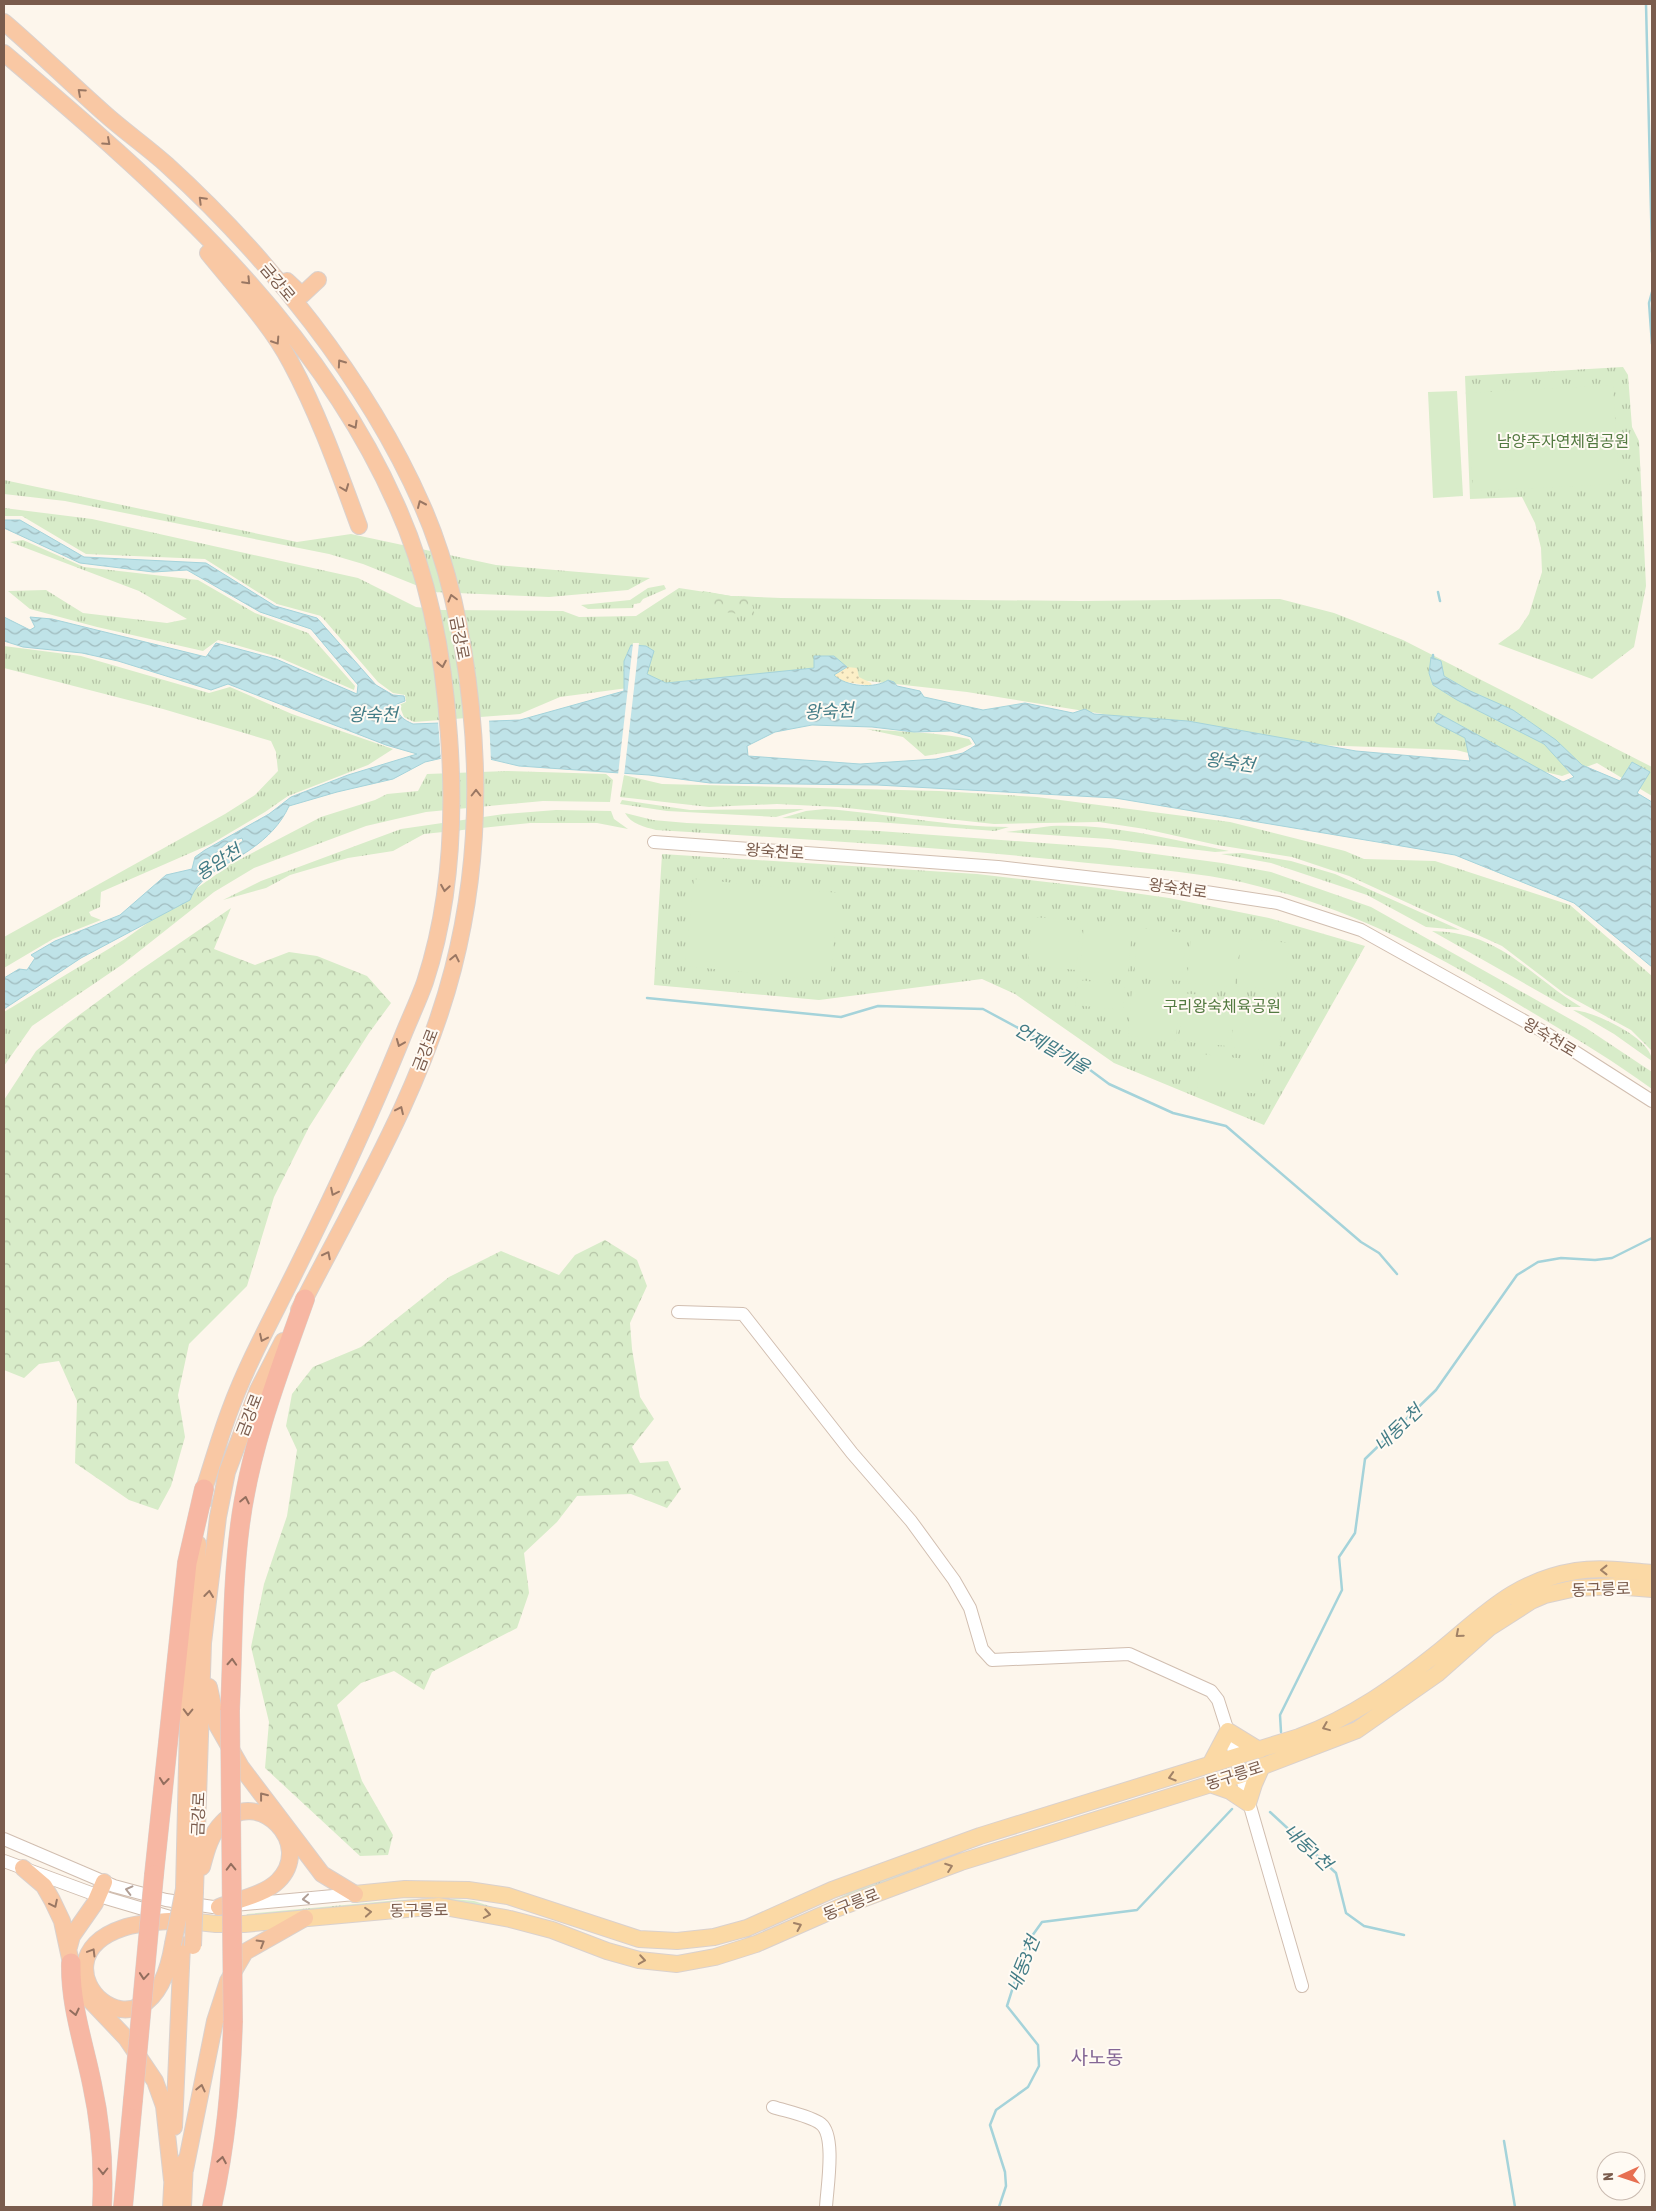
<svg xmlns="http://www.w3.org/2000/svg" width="1656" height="2211" font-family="'Asap Condensed','Noto Sans KR',sans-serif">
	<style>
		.grass { fill: url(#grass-tufts) }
		.forest { fill: url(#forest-crowns) }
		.sand { fill: url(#sand-dots) }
		.pitch { fill: #d8ecc9 }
		.water { fill: url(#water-waves); stroke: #a5d3da; fill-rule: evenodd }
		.pier { fill: #fdf6ec }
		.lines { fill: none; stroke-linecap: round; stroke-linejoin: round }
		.stream { stroke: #a5d3da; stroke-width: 2.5 }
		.tertiary-casing { stroke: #d1beb0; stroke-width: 14 }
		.primary-casing { stroke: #dad1cd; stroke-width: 18 }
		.trunk-casing { stroke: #dad1cd; stroke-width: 18 }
		.motorway-casing { stroke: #dad1cd; stroke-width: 20 }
		.tertiary { stroke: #fff; stroke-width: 12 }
		.primary { stroke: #fbd9a5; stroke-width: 16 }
		.trunk { stroke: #f9c8a4; stroke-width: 16 }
		.motorway { stroke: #f7b7a3; stroke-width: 19 }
		.trunk-bridge-casing { stroke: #dad1cd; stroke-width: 18; stroke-linecap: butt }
		.motorway-bridge-casing { stroke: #dad1cd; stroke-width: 20; stroke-linecap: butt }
		.trunk-bridge { stroke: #f9c8a4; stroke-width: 16 }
		.motorway-bridge { stroke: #f7b7a3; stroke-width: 19 }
		.oneway { stroke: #9a7763 }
		.oneway2 { stroke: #936e5e }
		.oneway3 { stroke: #a18267 }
		.oneway4 { stroke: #af9d94 }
		.labels { text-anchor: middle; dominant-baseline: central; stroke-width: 4; stroke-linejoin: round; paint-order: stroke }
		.street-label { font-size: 16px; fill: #7a5c4d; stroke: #fffaf3 }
		.park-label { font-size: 16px; fill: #537a41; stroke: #fffaf3 }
		.water-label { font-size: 18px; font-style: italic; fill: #437c86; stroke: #fffaf3 }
		.quarter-label { font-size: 19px; fill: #846695; stroke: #fffaf3 }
	</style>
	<defs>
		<pattern id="grass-tufts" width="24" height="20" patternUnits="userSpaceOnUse" patternTransform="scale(1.25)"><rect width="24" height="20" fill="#d8ecc9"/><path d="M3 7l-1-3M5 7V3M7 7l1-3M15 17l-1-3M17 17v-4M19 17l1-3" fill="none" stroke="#b4c2a5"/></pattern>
		<pattern id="forest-crowns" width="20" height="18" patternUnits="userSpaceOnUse" patternTransform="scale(1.25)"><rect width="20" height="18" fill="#d8ecc9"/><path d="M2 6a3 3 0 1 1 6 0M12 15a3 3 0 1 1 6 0" fill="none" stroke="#b4c2a5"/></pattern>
		<pattern id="sand-dots" width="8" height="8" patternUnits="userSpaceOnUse" patternTransform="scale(1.25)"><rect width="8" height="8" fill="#fcefc7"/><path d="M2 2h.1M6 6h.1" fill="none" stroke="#d1c5a4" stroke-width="1.8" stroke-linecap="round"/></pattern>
		<pattern id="water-waves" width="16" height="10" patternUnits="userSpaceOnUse" patternTransform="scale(1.25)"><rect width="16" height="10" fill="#bfe3e8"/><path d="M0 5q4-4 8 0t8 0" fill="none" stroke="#a0bbbe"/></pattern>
	</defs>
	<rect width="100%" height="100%" fill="#fdf6ec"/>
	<path class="grass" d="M 1623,367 L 1628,375 L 1632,427 L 1639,441 L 1646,586 L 1634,647 L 1592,679 L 1498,644 L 1519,629 L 1529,614 L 1542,572 L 1541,548 L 1535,523 L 1522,497 L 1470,499 L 1465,376 Z
		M 4,480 L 297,542 L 351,534 L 496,565 L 650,578 L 628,590 L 549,597 L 433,592 L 363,564 L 329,554 L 65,501 L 4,494 Z
		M 4,508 L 92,519 L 358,578 L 416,607 L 442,610 L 563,611 L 579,617 L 636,616 L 679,588 L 731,596 L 781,598 L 1080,601 L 1280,599 L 1334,613 L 1403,640 L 1652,767 L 1652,796 L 1597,763 L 1562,776 L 1456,750 L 1289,744 L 967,692 L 814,675 L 643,686 L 560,697 L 520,714 L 414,722 L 404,717 L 399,705 L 406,702 L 405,695 L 393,693 L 378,682 L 321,616 L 277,604 L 205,559 L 86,554 L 22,516 L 4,516 Z
		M 23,540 L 84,567 L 198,580 L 255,613 L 308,633 L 355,686 L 354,690 L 278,657 L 218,640 L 203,651 L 97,627 L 30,609 L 8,591 L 46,590 L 83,613 L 167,623 L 187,619 L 139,591 L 10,542 Z
		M 664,585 L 666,589 L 643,599 L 640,603 L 634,604 L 633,608 L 588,609 L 581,605 L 630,600 L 648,588 Z
		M 4,646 L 81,656 L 209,693 L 230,687 L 292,714 L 393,749 L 368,765 L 288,796 L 265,812 L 211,844 L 101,892 L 100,907 L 89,912 L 91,916 L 101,920 L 53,939 L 4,968 L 4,937 L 225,814 L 255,795 L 278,771 L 276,752 L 271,741 L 163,709 L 4,668 Z
		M 866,729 C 899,732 938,732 969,739 L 972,744 L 955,751 L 925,756 L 903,737 Z
		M 507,771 L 606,774 L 613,780 L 610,802 L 543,801 L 426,812 L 366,826 L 254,868 L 214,892 L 123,964 L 32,1026 L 4,1066 L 4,1012 L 125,939 L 231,864 L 321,817 L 375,800 L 387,794 L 418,791 L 427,774 Z
		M 624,775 L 662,784 L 939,791 L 1037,797 L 1230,822 L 1345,851 L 1364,859 L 1435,861 L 1570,905 L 1652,976 L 1652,1051 L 1631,1030 L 1565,994 L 1502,946 L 1349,876 L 1292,857 L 1217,845 L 1145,829 L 1099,822 L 994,824 L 838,807 L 777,804 L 709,807 L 620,797 Z
		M 622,800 L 690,810 L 804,809 L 776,817 L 667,811 L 620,804 Z
		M 825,809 C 887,813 947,827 1009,827 L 995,831 L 877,822 L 782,818 L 806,811 Z
		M 556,810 L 611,811 L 614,819 L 628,829 L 597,823 L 530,823 L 424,834 L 393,851 L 348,858 L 290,875 L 266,888 L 223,900 L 261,881 L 401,829 L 504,814 Z
		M 625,813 L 653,820 L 687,823 L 879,831 L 1110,848 L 1222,863 L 1271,872 L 1371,907 L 1586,1028 L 1652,1072 L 1652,1089 C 1611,1059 1567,1033 1523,1007 C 1441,957 1359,912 1265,888 C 1208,872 1147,869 1088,863 C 944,847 800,839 656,830 C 645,827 631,824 625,813 Z
		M 1051,826 C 1116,824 1166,839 1229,851 L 1215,852 L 1108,839 L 1006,832 Z
		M 1242,853 L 1291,861 L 1335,874 L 1460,930 L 1426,927 L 1367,895 L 1271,863 L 1221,854 Z
		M 662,854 L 977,874 L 1099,888 L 1169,898 L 1269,918 L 1365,946 L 1264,1125 L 1114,1063 L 1015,994 L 982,979 L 819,1000 L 654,985 Z
		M 1432,931 C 1503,933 1525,973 1581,1007 L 1566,1007 Z
		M 1573,1010 C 1593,1011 1652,1038 1652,1061 L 1614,1034 Z
		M 967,1852 L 836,1901 L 835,1900 L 862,1886 Z
		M 442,1898 L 474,1901 L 502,1910 L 246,1916 L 247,1914 L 399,1900 Z"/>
	<path class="forest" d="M 703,591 L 731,596 L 755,597 L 752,604 L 755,616 L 716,611 L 699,606 Z
		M 231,908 L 214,949 L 255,965 L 289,952 L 317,956 L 367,976 L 391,1003 L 369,1033 L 309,1127 L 274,1197 L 247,1286 L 189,1344 L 178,1395 L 185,1437 L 171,1486 L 158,1510 L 129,1500 L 75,1463 L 77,1401 L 59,1361 L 39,1364 L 24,1378 L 4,1370 L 4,1100 L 36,1051 L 67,1024 L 139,971 Z
		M 605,1240 L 637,1260 L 647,1286 L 630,1323 L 632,1349 L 640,1397 L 654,1419 L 632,1447 L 640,1463 L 668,1461 L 681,1489 L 667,1508 L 631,1494 L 577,1496 L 557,1522 L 524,1553 L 529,1593 L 517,1628 L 432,1672 L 424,1690 L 394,1671 L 361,1683 L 337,1705 L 362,1781 L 393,1835 L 388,1855 L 360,1856 L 265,1768 L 269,1722 L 251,1647 L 264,1584 L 287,1516 L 297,1450 L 286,1426 L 292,1394 L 313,1367 L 361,1347 L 449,1277 L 501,1251 L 559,1275 L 575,1255 Z"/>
	<path class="sand" d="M 847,667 L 857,668 L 859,677 L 871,683 L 872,686 L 840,681 L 834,675 Z"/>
	<path class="pitch" d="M 1613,385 L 1619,484 L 1473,491 L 1468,393 Z
		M 1457,391 L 1463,496 L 1433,498 L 1428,392 Z
		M 694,879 L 839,893 L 830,981 L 685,966 Z
		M 1033,917 L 1081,921 L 1076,970 L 1028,965 Z
		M 1084,923 L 1132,927 L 1128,976 L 1080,971 Z
		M 1138,928 L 1186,933 L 1182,981 L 1134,977 Z
		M 1191,935 L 1239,939 L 1235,987 L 1187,983 Z
		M 1241,938 L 1289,943 L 1285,991 L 1237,986 Z
		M 1078,980 L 1125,985 L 1123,1010 L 1075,1005 Z
		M 1132,988 L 1180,992 L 1176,1041 L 1128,1036 Z
		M 1183,993 L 1231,998 L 1227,1046 L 1179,1041 Z
		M 1235,999 L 1283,1003 L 1279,1051 L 1231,1047 Z
		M 1201,1054 L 1264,1061 L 1260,1094 L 1197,1087 Z"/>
	<path class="water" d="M 4,520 L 20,520 L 84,557 L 206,563 L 275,606 L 317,618 L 376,685 L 393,695 L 404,696 L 405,701 L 397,704 C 397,716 404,720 413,724 L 520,720 L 624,691 L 624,661 L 631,645 L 646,646 L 654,651 L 647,674 L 666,683 L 814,668 L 814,656 L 834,656 L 847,667 L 834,675 C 846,687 875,689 888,680 L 894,682 L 897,686 L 920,691 L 924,697 L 983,710 L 1025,703 L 1073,713 L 1085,709 L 1094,714 L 1188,721 L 1356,751 L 1470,761 L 1465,738 L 1436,723 L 1434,720 L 1438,713 L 1563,782 L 1574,777 L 1544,744 L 1457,700 L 1433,685 L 1429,673 L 1431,657 L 1441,661 L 1444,676 L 1468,690 L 1513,710 L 1556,740 L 1582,765 L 1620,781 L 1632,762 L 1650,772 L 1637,793 L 1652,802 L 1652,967 L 1574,903 L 1455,855 L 1115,798 L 877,785 L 710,783 L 649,775 L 519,766 L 464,753 L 425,762 L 393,779 L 337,792 L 289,806 C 281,824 267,838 251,849 C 229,865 200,873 190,900 L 81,958 L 4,1009 L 4,978 L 19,969 L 27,970 L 35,958 L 31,955 L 55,941 L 120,915 L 166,875 L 192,869 L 195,857 L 205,850 L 269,814 L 291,797 L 348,775 L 417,754 L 386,745 L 228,684 L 211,690 L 118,661 L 82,653 L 23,647 L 4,641 L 4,617 L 30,630 L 35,627 L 30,617 L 52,619 L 206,657 L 216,643 L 276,659 L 357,694 L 358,685 L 311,629 L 260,612 L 187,570 L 153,572 L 80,563 L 4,528 ZM 812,725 L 872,727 L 914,732 L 951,731 L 971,737 L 976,745 L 963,753 L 936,759 L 860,764 L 748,756 L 747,746 L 775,732 ZM 242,838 L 243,841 L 240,843 L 219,859 L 215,864 L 210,863 L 210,858 L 228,842 Z"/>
	<path class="pier" d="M 633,643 L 639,643 L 636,671 L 624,776 L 618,775 Z
		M 489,719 L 491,761 L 464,755 L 441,761 L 438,721 Z"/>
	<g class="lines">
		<path class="stream" d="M 1646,4 L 1652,252
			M 1652,292 L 1649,303 L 1652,344
			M 1438,592 L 1440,601
			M 1433,658 L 1433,655
			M 647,998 L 841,1017 L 878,1006 L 983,1009 L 1074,1058 L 1109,1084 L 1173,1113 L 1226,1126 L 1361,1242 L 1379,1253 L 1397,1274
			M 1281,1732 L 1280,1715 L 1342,1590 L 1339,1557 L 1355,1533 L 1365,1459 L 1436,1390 L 1517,1275 L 1538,1262 L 1561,1258 L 1595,1260 L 1612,1258 L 1652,1238
			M 1270,1812 L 1336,1873 L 1346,1913 L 1364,1926 L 1404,1935
			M 1504,2141 L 1515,2207
			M 999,2207 L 1006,2186 L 1005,2172 L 990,2125 L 996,2110 L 1028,2087 L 1039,2066 L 1038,2045 L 1007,2006 L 1027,1943 L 1042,1922 L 1137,1910 L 1232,1809"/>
		<defs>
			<path id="tertiary" d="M 654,842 L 998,867 L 1173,887 L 1278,903 L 1361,930 L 1544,1032 L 1652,1101
				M 678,1312 L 743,1314 L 852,1453 L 911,1521 L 954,1580 L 970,1608 L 982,1649 L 992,1660 L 1129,1654 L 1211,1691 L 1218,1700 L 1232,1744 L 1302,1986
				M 4,1839 L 114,1886 L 166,1900 L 213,1907 L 355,1894
				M 4,1861 L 99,1896 L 177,1919
				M 773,2107 C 785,2111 811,2116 821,2124 C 836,2136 827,2188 826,2207"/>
			<path id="primary" d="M 1210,1765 L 1228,1731 L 1259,1750
				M 1210,1784 L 1230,1791 L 1248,1803 L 1254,1784 L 1262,1766
				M 355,1894 L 405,1889 L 468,1890 L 508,1896 L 639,1939 L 677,1941 L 714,1937 L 747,1928 L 832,1890 L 980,1836 L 1299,1737 C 1353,1717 1396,1686 1441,1650 C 1486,1613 1515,1581 1576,1571 C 1601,1567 1628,1571 1652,1573
				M 180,1920 L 216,1924 L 244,1924 L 439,1906 L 510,1919 L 552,1930 L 607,1951 L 639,1960 L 677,1964 L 715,1957 L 756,1944 L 838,1908 L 961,1862 L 1240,1775 L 1357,1730 L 1437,1674 L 1489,1628 L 1531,1601 L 1545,1595 L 1576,1588 L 1615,1586 L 1652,1589"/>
			<path id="trunk" d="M 4,22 C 38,51 70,83 104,113 C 124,131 147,147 167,165 C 268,257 367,380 422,505 C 450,568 464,640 471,708 C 480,796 475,884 453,969 C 422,1090 355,1200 299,1310
				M 4,53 C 155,181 314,319 396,504 C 429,576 444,658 449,736 C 455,818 451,903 425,982 C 418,1002 408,1022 400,1043 C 369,1119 334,1194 297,1268 C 274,1315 248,1361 230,1410 C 220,1436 213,1462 204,1489 L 203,1502
				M 208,253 C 236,288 270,323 291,363 C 319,415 339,472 359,526
				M 287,281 L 302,295 L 318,280
				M 209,1687 L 217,1725 L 241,1767 L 322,1874 L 355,1894
				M 202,1867 C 206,1852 210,1835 222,1823 C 258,1786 315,1844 278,1881 C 264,1895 238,1899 219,1907
				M 23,1868 L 44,1886 L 52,1900 L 62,1921 L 71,1963 L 87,1997 L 126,2038 L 155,2081 L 164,2106 L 172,2180
				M 184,1889 L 189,1684 L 198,1544
				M 195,1891 L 203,1643 L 218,1517 L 227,1472 L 258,1390 L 283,1341
				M 173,1944 C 150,2084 23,1961 123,1928 C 140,1922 162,1922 180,1920
				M 69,1947 L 72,1936 L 95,1903 L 104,1882
				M 174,2127 L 182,1945
				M 185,2170 L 215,2021 L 228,1981 L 245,1952 L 305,1918
				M 171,2207 L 173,2169
				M 183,2207 L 185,2161"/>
			<path id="motorway" d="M 230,1710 C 233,1648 232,1586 240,1525 C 250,1447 279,1372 305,1299
				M 154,1875 L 187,1563 L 204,1489
				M 71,1963 C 70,2005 84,2044 92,2084 C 101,2125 104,2165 102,2207
				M 123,2207 L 133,2100
				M 212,2207 C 226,2143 231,2087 233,2021"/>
		</defs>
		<use href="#tertiary" class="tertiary-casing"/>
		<use href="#primary" class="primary-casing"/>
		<use href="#trunk" class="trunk-casing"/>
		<use href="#motorway" class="motorway-casing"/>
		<use href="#tertiary" class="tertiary"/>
		<use href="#primary" class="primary"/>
		<use href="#trunk" class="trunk"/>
		<use href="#motorway" class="motorway"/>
		<defs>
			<path id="trunk-bridge" d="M 173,1944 L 184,1889
				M 193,1946 L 195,1891"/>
			<path id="motorway-bridge" d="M 230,1710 L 233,2021
				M 133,2100 L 154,1875"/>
		</defs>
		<use href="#trunk-bridge" class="trunk-bridge-casing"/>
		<use href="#motorway-bridge" class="motorway-bridge-casing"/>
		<use href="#trunk-bridge" class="trunk-bridge"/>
		<use href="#motorway-bridge" class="motorway-bridge"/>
	</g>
	<defs><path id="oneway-chevron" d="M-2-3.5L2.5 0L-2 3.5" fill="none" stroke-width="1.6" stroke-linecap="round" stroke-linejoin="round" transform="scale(1.25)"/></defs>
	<g class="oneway">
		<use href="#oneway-chevron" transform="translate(81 92) rotate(-138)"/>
		<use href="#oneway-chevron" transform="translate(107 142) rotate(42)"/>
		<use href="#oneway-chevron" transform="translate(202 200) rotate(-135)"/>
		<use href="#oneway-chevron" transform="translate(247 281) rotate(46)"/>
		<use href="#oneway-chevron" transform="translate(276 341) rotate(57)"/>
		<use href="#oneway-chevron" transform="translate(341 363) rotate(-125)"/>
		<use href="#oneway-chevron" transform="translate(354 425) rotate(60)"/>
		<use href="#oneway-chevron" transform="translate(345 488) rotate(69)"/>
		<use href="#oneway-chevron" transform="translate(421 504) rotate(-114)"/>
		<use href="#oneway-chevron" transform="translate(452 598) rotate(-105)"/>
		<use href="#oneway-chevron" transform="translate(442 664) rotate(79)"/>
		<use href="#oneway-chevron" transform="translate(476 793) rotate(-90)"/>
		<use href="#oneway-chevron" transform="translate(445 888) rotate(99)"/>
		<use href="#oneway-chevron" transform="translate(455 958) rotate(-78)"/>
		<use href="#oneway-chevron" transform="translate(400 1043) rotate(112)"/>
		<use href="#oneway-chevron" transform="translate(400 1110) rotate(-65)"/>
		<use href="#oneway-chevron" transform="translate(334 1192) rotate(116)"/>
		<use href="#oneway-chevron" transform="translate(327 1255) rotate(-63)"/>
		<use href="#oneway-chevron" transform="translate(263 1338) rotate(115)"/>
		<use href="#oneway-chevron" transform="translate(209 1594) rotate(-83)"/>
		<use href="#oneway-chevron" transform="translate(188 1712) rotate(91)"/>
		<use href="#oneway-chevron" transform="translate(263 1796) rotate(-128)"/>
		<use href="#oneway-chevron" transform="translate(54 1904) rotate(64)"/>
		<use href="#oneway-chevron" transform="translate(261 1943) rotate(-31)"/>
		<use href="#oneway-chevron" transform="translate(92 1952) rotate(-59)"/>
		<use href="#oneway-chevron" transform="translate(201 2088) rotate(-77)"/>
	</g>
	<g class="oneway2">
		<use href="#oneway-chevron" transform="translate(245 1500) rotate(-78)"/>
		<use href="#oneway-chevron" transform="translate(232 1662) rotate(-87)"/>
		<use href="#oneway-chevron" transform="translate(164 1781) rotate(96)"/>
		<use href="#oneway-chevron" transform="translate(231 1867) rotate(-91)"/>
		<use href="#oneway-chevron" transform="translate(144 1976) rotate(95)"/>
		<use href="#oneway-chevron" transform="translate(75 2012) rotate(77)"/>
		<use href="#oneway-chevron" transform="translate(222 2160) rotate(-80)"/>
		<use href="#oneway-chevron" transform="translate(103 2171) rotate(90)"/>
	</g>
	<g class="oneway3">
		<use href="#oneway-chevron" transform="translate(1604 1570) rotate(180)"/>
		<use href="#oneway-chevron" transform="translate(1459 1634) rotate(139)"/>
		<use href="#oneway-chevron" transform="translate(1326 1727) rotate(158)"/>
		<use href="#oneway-chevron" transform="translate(1172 1777) rotate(163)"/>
		<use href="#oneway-chevron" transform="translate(949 1867) rotate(-20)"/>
		<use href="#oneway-chevron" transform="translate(368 1912) rotate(-5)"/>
		<use href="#oneway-chevron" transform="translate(487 1914) rotate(10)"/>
		<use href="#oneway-chevron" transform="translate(798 1926) rotate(-24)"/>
		<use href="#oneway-chevron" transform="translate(642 1960) rotate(9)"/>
	</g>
	<g class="oneway4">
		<use href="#oneway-chevron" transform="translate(129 1890) rotate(-166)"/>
		<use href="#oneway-chevron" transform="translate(306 1899) rotate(174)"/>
	</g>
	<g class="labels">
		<g class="street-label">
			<text transform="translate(278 282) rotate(50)">금강로</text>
			<text transform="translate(460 638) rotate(79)">금강로</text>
			<text transform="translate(775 851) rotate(4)">왕숙천로</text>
			<text transform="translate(1178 888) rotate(8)">왕숙천로</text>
			<text transform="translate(1550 1037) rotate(31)">왕숙천로</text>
			<text transform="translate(425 1050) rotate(-69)">금강로</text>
			<text transform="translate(249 1415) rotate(-69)">금강로</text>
			<text transform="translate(1601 1589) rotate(-2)">동구릉로</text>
			<text transform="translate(1234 1775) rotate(-18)">동구릉로</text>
			<text transform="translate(198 1814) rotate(-88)">금강로</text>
			<text transform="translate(851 1904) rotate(-22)">동구릉로</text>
			<text transform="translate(419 1910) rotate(-1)">동구릉로</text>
		</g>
		<g class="park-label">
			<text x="1563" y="441">남양주자연체험공원</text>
			<text x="1222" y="1006">구리왕숙체육공원</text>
		</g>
		<g class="water-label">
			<text transform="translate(829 711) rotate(-3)">왕숙천</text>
			<text x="373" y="714">왕숙천</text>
			<text transform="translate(1230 762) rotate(8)">왕숙천</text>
			<text transform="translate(218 862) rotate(-33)">용암천</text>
			<text transform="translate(1052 1048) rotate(30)">언제말개울</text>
			<text transform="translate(1398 1428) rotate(-44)">내동1천</text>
			<text transform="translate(1308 1847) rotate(43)">내동1천</text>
			<text transform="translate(1023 1964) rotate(-68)">내동3천</text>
		</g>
		<g class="quarter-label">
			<text x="1097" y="2057">사노동</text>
		</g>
	</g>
	<rect width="1656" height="2211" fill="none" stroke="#7a5c4d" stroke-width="10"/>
	<g transform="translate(1621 2176) rotate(267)"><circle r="24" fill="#fffaf3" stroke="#cabbb1"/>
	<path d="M0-4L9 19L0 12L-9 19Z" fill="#e76f51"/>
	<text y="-8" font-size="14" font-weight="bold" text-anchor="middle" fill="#7a5c4d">N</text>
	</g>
</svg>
